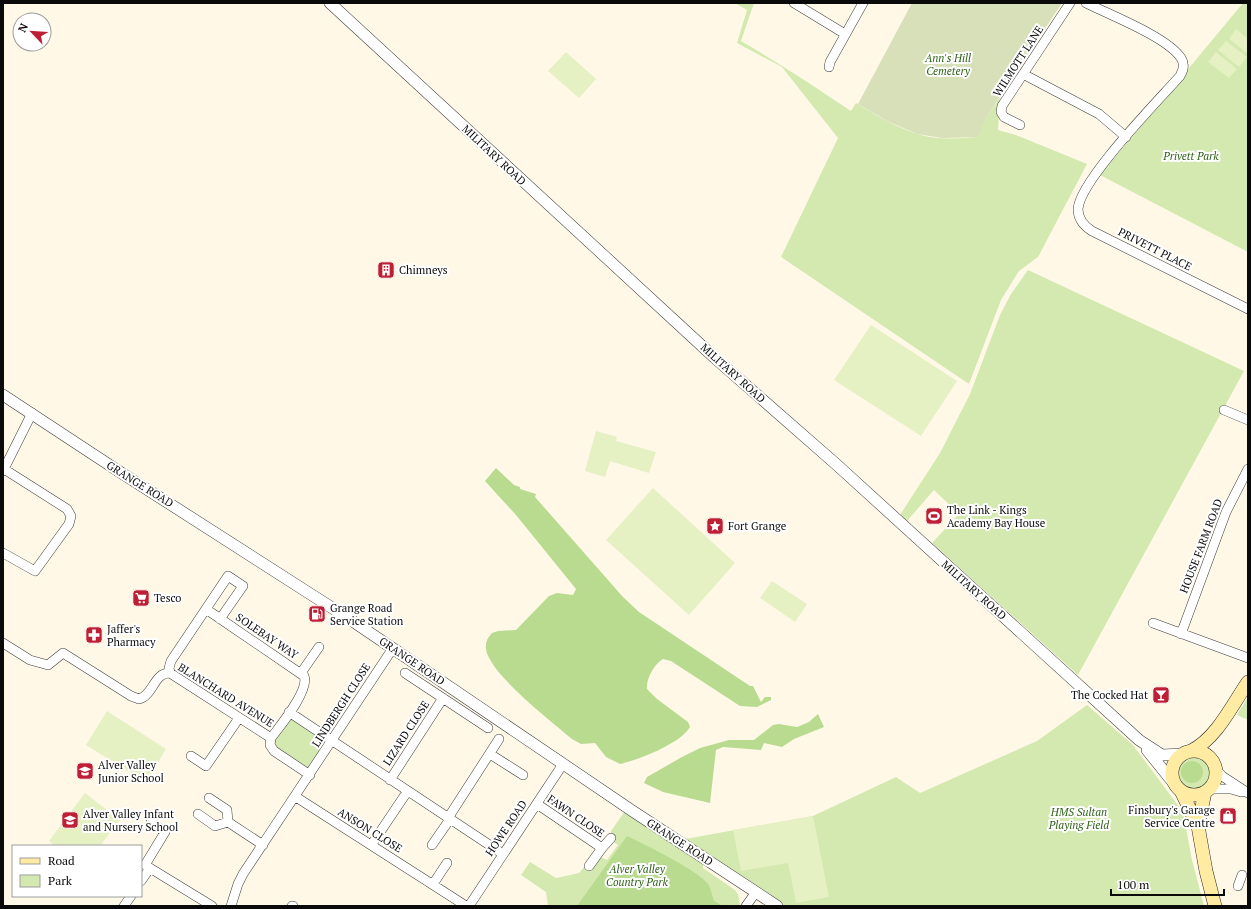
<svg xmlns="http://www.w3.org/2000/svg" width="1251" height="909" font-family="'PT Serif',serif">
	<style>
		.green { fill: #d3e9b0 }
		.forest { fill: #b8db8f }
		.cemetery { fill: #d7e0b9 }
		.pitch { fill: #e5f0c3 }
		.lines { fill: none; stroke-linecap: round; stroke-linejoin: round }
		.minor-casing { stroke: #3d3d3d; stroke-width: 10 }
		.tertiary-casing { stroke: #3d3d3d; stroke-width: 12 }
		.secondary-casing { stroke: #2c2c2c; stroke-width: 14 }
		.minor { stroke: #fff; stroke-width: 9 }
		.tertiary { stroke: #fff; stroke-width: 11 }
		.secondary { stroke: #ffeca2; stroke-width: 13 }
		.labels { text-anchor: middle; dominant-baseline: central; stroke-width: 4; stroke-linejoin: round; paint-order: stroke }
		.park-label { font-size: 11px; font-style: italic; fill: #2f621a; stroke: #fff }
		.street-label { font-size: 11px; fill: #0a0a0a; stroke: #fff }
		.poi-label { font-size: 11px; fill: #0a0a0a; stroke: #fff; text-anchor: start }
	</style>
	<rect width="100%" height="100%" fill="#fff8e7"/>
	<path class="green" d="M 735,3 L 754,3 L 741,41 C 779,63 815,87 851,111 L 856,103 C 881,118 908,135 937,138 C 950,139 964,138 977,137 L 987,116 L 1000,97 L 998,130 L 1016,135 L 1087,164 L 1038,257 L 1019,271 L 1001,300 L 969,384 L 781,257 L 838,138 L 782,67 L 737,43 L 747,10 Z
		M 1243,3 L 1248,3 L 1248,252 L 1100,175 Z
		M 1028,270 L 1244,371 L 1078,675 L 932,543 L 959,514 L 934,490 L 907,521 L 900,515 L 940,453 L 970,394 L 1000,315 L 1011,294 Z
		M 1248,697 L 1248,720 L 1237,715 Z
		M 1087,705 L 1133,745 L 1183,812 L 1192,860 L 1204,906 L 784,906 L 685,839 L 813,816 L 896,777 L 920,793 L 1037,741 Z
		M 290,718 L 327,743 L 309,771 L 275,748 L 273,741 Z
		M1176 773a17 17 0 1 1 34 0a17 17 0 1 1-34 0Z
		M 625,811 L 703,864 L 703,868 L 735,890 L 738,894 L 740,906 L 548,906 L 546,892 L 521,875 L 530,862 L 556,878 L 579,873 L 584,867 L 591,871 L 601,857 L 607,860 L 618,845 L 612,841 L 611,831 Z"/>
	<path class="forest" d="M 496,468 L 514,485 L 520,487 L 520,489 L 536,494 L 535,497 L 623,597 L 639,612 L 750,686 L 753,686 L 761,702 L 765,697 L 771,697 L 771,700 L 757,707 L 740,706 L 671,661 L 663,659 C 654,664 646,679 647,689 L 657,699 L 688,722 L 690,727 C 680,744 638,760 620,764 L 606,757 L 595,743 L 581,744 L 572,739 C 551,721 492,676 486,650 C 485,643 487,638 492,633 L 498,631 L 516,630 L 549,596 L 557,593 L 573,595 L 576,589 L 516,515 L 485,481 Z
		M 818,714 L 824,727 L 794,739 L 782,747 L 764,743 L 761,750 L 723,747 L 716,750 L 710,803 L 663,792 L 644,783 L 647,777 L 682,757 L 700,748 L 729,740 L 754,740 L 773,725 L 779,724 L 797,727 L 809,722 Z
		M1181 772a11 11 0 1 1 22 0a11 11 0 1 1-22 0Z
		M 627,836 C 642,843 699,871 708,884 C 711,888 712,896 714,901 L 723,906 L 577,906 Z"/>
	<path class="cemetery" d="M 912,3 L 1062,3 L 987,116 L 978,137 L 942,138 L 917,134 L 887,121 L 858,104 Z"/>
	<path class="pitch" d="M 1236,29 L 1248,39 L 1248,54 L 1229,39 Z
		M 1226,41 L 1247,57 L 1239,67 L 1218,50 Z
		M 566,52 L 596,79 L 579,98 L 548,71 Z
		M 1216,52 L 1237,69 L 1229,78 L 1208,62 Z
		M 871,325 L 957,381 L 921,436 L 834,380 Z
		M 596,431 L 617,437 L 616,441 L 656,452 L 649,473 L 610,461 L 605,477 L 585,471 Z
		M 653,488 L 735,563 L 689,615 L 606,540 Z
		M 772,581 L 807,604 L 795,622 L 760,598 Z
		M 107,711 L 166,749 L 146,782 L 86,745 Z
		M 85,793 L 120,820 L 100,846 L 55,846 L 49,841 Z
		M 813,816 L 829,897 L 796,903 L 788,863 L 741,871 L 733,830 Z"/>
	<g class="lines">
		<defs>
			<path id="minor" d="M 794,3 L 845,34
				M 1086,3 C 1110,15 1167,37 1181,58 C 1185,64 1183,71 1180,76 C 1159,100 1080,180 1078,209 C 1078,219 1084,226 1092,231 L 1248,309
				M 829,67 L 830,62 L 863,3
				M 1023,74 L 1099,114 L 1126,137
				M 1020,125 L 1004,117 L 1001,112 L 1002,106 L 1070,3
				M 1224,410 L 1248,420
				M 3,471 L 32,413
				M 3,553 L 35,571 L 69,524 L 71,516 L 67,509 L 4,469
				M 206,609 L 304,676 C 310,690 280,726 271,738 L 270,745 L 274,751 L 310,775
				M 1153,623 L 1248,658
				M 1181,634 L 1226,512 L 1248,469
				M 3,643 L 30,660 L 48,665 L 63,653 L 131,696 L 139,699 C 153,696 154,672 170,673 L 271,738
				M 170,673 L 169,668 L 171,661 L 228,576 L 243,586 L 220,619
				M 301,673 L 319,647
				M 405,673 L 488,728
				M 289,712 L 503,854
				M 490,754 L 523,775
				M 191,756 L 206,766 L 239,718
				M 1215,768 L 1222,776 L 1248,793
				M 390,780 L 443,698
				M 1209,789 L 1231,789 L 1241,792
				M 296,797 L 466,906
				M 537,804 L 602,848 L 589,866
				M 198,814 L 215,826 L 228,822 L 227,810 L 209,798
				M 448,818 L 499,739
				M 151,822 L 165,832 L 145,865 L 212,906
				M 228,822 L 263,845
				M 372,844 L 407,792
				M 432,845 L 450,819
				M 602,848 L 611,838
				M 141,881 L 150,868
				M 433,884 L 447,863
				M 1238,886 L 1242,875
				M 124,906 L 131,896
				M 231,906 L 238,884 L 243,874 L 393,648
				M 292,906 L 293,906
				M 469,906 L 563,764
				M 746,906 L 756,892"/>
			<path id="tertiary" d="M 330,3 L 715,358 L 837,465 L 1139,740 L 1162,755 L 1184,754
				M 3,395 L 120,472 L 351,620 L 631,810 L 777,906
				M 1147,750 L 1176,786"/>
			<path id="secondary" d="M 1191,751 C 1217,738 1232,705 1248,682
				M1172 773a22 22 0 1 1 44 0a22 22 0 1 1-44 0Z
				M 1181,791 L 1198,826 L 1206,871 L 1215,906
				M 1198,826 L 1205,792"/>
		</defs>
		<use href="#minor" class="minor-casing"/>
		<use href="#tertiary" class="tertiary-casing"/>
		<use href="#secondary" class="secondary-casing"/>
		<use href="#minor" class="minor"/>
		<use href="#tertiary" class="tertiary"/>
		<use href="#secondary" class="secondary"/>
	</g>
	<defs>
		<symbol id="building-square" viewBox="-11 -11 22 22"><rect x="-9" y="-9" width="18" height="18" rx="4" fill="#bd1f35" stroke="#fff"/><path d="M-4-6H4V6H1V3H-1V6H-4ZM-2.5-4.3h1.7v1.8h-1.7ZM.8-4.3h1.7v1.8H.8ZM-2.5-1h1.7V.8h-1.7ZM.8-1h1.7V.8H.8Z" fill="#fff"/></symbol>
		<symbol id="stadium-square" viewBox="-11 -11 22 22"><rect x="-9" y="-9" width="18" height="18" rx="4" fill="#bd1f35" stroke="#fff"/><path d="M0-5a6.5 5 0 1 0 0 10a6.5 5 0 1 0 0-10ZM-3.5-1.8h7v3.6h-7Z" fill="#fff"/></symbol>
		<symbol id="sight-square" viewBox="-11 -11 22 22"><rect x="-9" y="-9" width="18" height="18" rx="4" fill="#bd1f35" stroke="#fff"/><path d="M0-6L1.8-2.2L6-1.7L2.9 1.2L3.7 5.4L0 3.3L-3.7 5.4L-2.9 1.2L-6-1.7L-1.8-2.2Z" fill="#fff"/></symbol>
		<symbol id="supermarket-square" viewBox="-11 -11 22 22"><rect x="-9" y="-9" width="18" height="18" rx="4" fill="#bd1f35" stroke="#fff"/><path d="M-6-5.5h2.5l.6 2H6L4.5 2H-2.5L-4.4-4H-6ZM-1.5 3.2a1.3 1.3 0 1 0 .1 0ZM3 3.2a1.3 1.3 0 1 0 .1 0Z" fill="#fff"/></symbol>
		<symbol id="fuel-square" viewBox="-11 -11 22 22"><rect x="-9" y="-9" width="18" height="18" rx="4" fill="#bd1f35" stroke="#fff"/><path d="M-5.5-6h7V0h2V4h1.3V-2.5L3-4.5l.8-.8L6-3V5H2.5V1h-1V6h-7ZM-4.2-4.7v3.2H.2V-4.7Z" fill="#fff"/></symbol>
		<symbol id="pharmacy-square" viewBox="-11 -11 22 22"><rect x="-9" y="-9" width="18" height="18" rx="4" fill="#bd1f35" stroke="#fff"/><path d="M-2-6h4v4h4v4h-4v4h-4v-4h-4v-4h4Z" fill="#fff"/></symbol>
		<symbol id="bar-square" viewBox="-11 -11 22 22"><rect x="-9" y="-9" width="18" height="18" rx="4" fill="#bd1f35" stroke="#fff"/><path d="M-6-5H6L.8 .8V4.5H3.5V6h-7V4.5H-.8V.8Z" fill="#fff"/></symbol>
		<symbol id="school-square" viewBox="-11 -11 22 22"><rect x="-9" y="-9" width="18" height="18" rx="4" fill="#bd1f35" stroke="#fff"/><path d="M0-5L7-2L0 1L-7-2ZM-4 1L0 2.5L4 1V4Q0 6-4 4Z" fill="#fff"/></symbol>
		<symbol id="shop-square" viewBox="-11 -11 22 22"><rect x="-9" y="-9" width="18" height="18" rx="4" fill="#bd1f35" stroke="#fff"/><path d="M-5-2.5h2.3a2.7 3.5 0 0 1 5.4 0H5L5.5 6h-11ZM-1.5-2.5h3a1.5 2.3 0 0 0-3 0Z" fill="#fff"/></symbol>
	</defs>
	<g fill-rule="evenodd">
		<use href="#building-square" x="376" y="260" width="20" height="20"/>
		<use href="#stadium-square" x="924" y="506" width="20" height="20"/>
		<use href="#sight-square" x="705" y="516" width="20" height="20"/>
		<use href="#supermarket-square" x="131" y="588" width="20" height="20"/>
		<use href="#fuel-square" x="307" y="604" width="20" height="20"/>
		<use href="#pharmacy-square" x="84" y="625" width="20" height="20"/>
		<use href="#bar-square" x="1151" y="685" width="20" height="20"/>
		<use href="#school-square" x="75" y="761" width="20" height="20"/>
		<use href="#shop-square" x="1218" y="806" width="20" height="20"/>
		<use href="#school-square" x="60" y="810" width="20" height="20"/>
	</g>
	<g class="labels">
		<g class="park-label">
			<text x="948" y="58">Ann's Hill<tspan x="948" dy="13">Cemetery</tspan></text>
			<text x="1191" y="156">Privett Park</text>
			<text x="1079" y="812">HMS Sultan<tspan x="1079" dy="13">Playing Field</tspan></text>
			<text x="637" y="869">Alver Valley<tspan x="637" dy="13">Country Park</tspan></text>
		</g>
		<g class="street-label">
			<text transform="translate(1018 61) rotate(-57)">WILMOTT LANE</text>
			<text transform="translate(494 155) rotate(43)">MILITARY ROAD</text>
			<text transform="translate(1155 249) rotate(27)">PRIVETT PLACE</text>
			<text transform="translate(733 373) rotate(42)">MILITARY ROAD</text>
			<text transform="translate(140 484) rotate(32)">GRANGE ROAD</text>
			<text transform="translate(1201 546) rotate(-69)">HOUSE FARM ROAD</text>
			<text transform="translate(974 590) rotate(42)">MILITARY ROAD</text>
			<text transform="translate(267 636) rotate(34)">SOLEBAY WAY</text>
			<text transform="translate(412 661) rotate(34)">GRANGE ROAD</text>
			<text transform="translate(226 695) rotate(32)">BLANCHARD AVENUE</text>
			<text transform="translate(341 705) rotate(-57)">LINDBERGH CLOSE</text>
			<text transform="translate(406 733) rotate(-57)">LIZARD CLOSE</text>
			<text transform="translate(576 816) rotate(34)">FAWN CLOSE</text>
			<text transform="translate(506 828) rotate(-56)">HOWE ROAD</text>
			<text transform="translate(370 830) rotate(32)">ANSON CLOSE</text>
			<text transform="translate(680 842) rotate(33)">GRANGE ROAD</text>
		</g>
		<g class="poi-label">
			<text x="399" y="270">Chimneys</text>
			<text x="947" y="510">The Link - Kings<tspan x="947" dy="13">Academy Bay House</tspan></text>
			<text x="728" y="526">Fort Grange</text>
			<text x="154" y="598">Tesco</text>
			<text x="330" y="608">Grange Road<tspan x="330" dy="13">Service Station</tspan></text>
			<text x="107" y="629">Jaffer's<tspan x="107" dy="13">Pharmacy</tspan></text>
			<text x="1148" y="695" text-anchor="end">The Cocked Hat</text>
			<text x="98" y="765">Alver Valley<tspan x="98" dy="13">Junior School</tspan></text>
			<text x="1215" y="810" text-anchor="end">Finsbury's Garage<tspan x="1215" dy="13">Service Centre</tspan></text>
			<text x="83" y="814">Alver Valley Infant<tspan x="83" dy="13">and Nursery School</tspan></text>
		</g>
	</g>
	<rect width="1251" height="909" fill="none" stroke="#0a0a0a" stroke-width="8"/>
	<rect x="12" y="845" width="130" height="52" fill="#ffffff" stroke="#9d9d9d"/>
	<rect x="20" y="858" width="20" height="6" fill="#ffeca2" stroke="#9d9d9d"/>
	<text x="48" y="865" font-size="12" fill="#0a0a0a">Road</text>
	<rect x="20" y="875" width="20" height="12" fill="#d3e9b0" stroke="#9d9d9d"/>
	<text x="48" y="885" font-size="12" fill="#0a0a0a">Park</text>
	<g transform="translate(32 32) rotate(295)"><circle r="19" fill="#ffffff" stroke="#9d9d9d"/>
	<path d="M0-3L7 15L0 10L-7 15Z" fill="#bd1f35"/>
	<text y="-6" font-size="11" font-weight="bold" text-anchor="middle" fill="#0a0a0a">N</text>
	</g>
	<path d="M1111 889v6h113v-6" fill="none" stroke="#0a0a0a" stroke-width="2"/>
	<text x="1117" y="889" font-size="12" fill="#0a0a0a" stroke="#ffffff" stroke-width="3" paint-order="stroke">100 m</text>
</svg>
